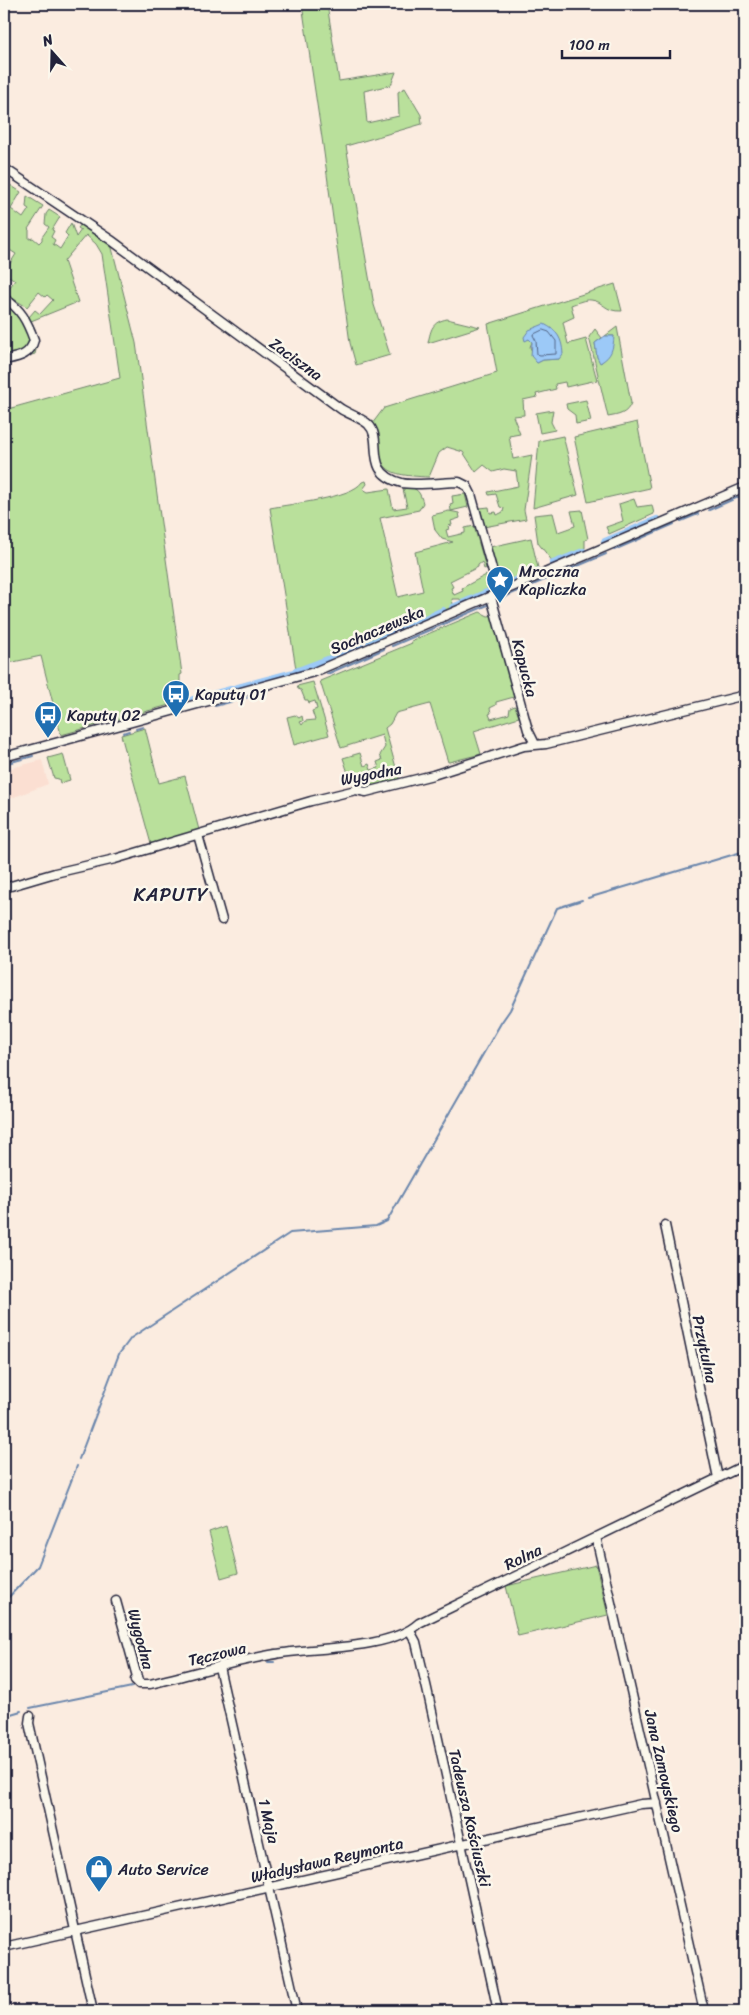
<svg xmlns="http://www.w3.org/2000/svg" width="749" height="2015" font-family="Sriracha,sans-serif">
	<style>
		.built { fill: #fbdfd2 }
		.green { fill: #b9e09b; stroke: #6e816b; fill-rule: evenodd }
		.water { fill: #9cc9f7; stroke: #6b86ac }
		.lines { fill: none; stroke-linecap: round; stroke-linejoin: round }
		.shore { stroke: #536586; stroke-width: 1 }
		.stream { stroke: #6b86ac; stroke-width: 2 }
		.canal { stroke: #9cc9f7; stroke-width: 8 }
		.minor-casing { stroke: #22223b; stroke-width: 11 }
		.minor { stroke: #fbf7ec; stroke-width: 8 }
		.labels { text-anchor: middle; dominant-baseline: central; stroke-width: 5; stroke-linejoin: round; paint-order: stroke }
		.street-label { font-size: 16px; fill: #22223b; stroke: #fbf7ec }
		.poi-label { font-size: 16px; fill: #22223b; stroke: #fbf7ec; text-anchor: start }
		.quarter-label { font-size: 19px; letter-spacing: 1px; fill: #22223b; stroke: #fbf7ec }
	</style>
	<rect width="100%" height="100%" fill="#fbece0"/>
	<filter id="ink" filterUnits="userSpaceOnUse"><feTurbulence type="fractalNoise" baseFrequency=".02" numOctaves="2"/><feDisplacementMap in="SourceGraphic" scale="10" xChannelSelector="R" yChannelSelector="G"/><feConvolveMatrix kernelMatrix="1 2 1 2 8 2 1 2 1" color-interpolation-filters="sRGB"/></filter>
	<g filter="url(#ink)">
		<path class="built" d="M 42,760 L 48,784 L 4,801 L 4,770 Z"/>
		<path class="green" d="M 302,4 L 327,4 L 339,81 L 396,72 L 391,85 L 364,91 L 367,123 L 399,116 L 398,92 L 405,88 L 421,115 L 422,124 L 346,146 L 374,305 L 390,355 L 356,365 L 350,343 L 322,138 Z
			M 10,185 L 21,192 L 11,209 L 23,218 L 29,209 L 26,207 L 27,196 L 43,206 L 28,229 L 29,230 L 29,239 L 33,238 L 39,243 L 42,240 L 42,237 L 49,227 L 45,224 L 46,214 L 49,210 L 60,217 L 52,230 L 54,231 L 51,237 L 55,240 L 53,244 L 60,249 L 68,236 L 65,233 L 71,223 L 76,237 L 81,230 L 78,228 L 82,223 L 108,240 L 112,248 L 136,343 L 182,674 L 180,675 L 180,702 L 61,735 L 41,656 L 4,664 L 4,410 L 120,378 L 102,254 L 96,244 L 86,235 L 64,261 L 78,302 L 31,321 C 38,333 39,340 35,354 L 4,363 L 24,357 L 33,352 L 35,343 L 29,317 L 35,310 L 40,314 L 53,300 L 47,295 L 45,297 L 39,292 L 27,307 L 5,294 L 15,280 L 4,273 L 16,254 L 8,249 L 4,256 L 4,247 L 9,242 L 4,243 L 4,202 L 7,197 L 5,195 Z
			M 615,284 L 622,311 C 604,312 604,301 591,300 C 585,299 577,303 571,305 L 574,317 L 563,322 L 568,344 L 586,339 L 597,380 L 566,387 L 565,382 L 555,384 L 556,389 L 536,394 L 537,397 L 523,400 L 524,415 L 513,416 L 520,434 L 509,436 L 513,459 L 532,455 L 524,510 L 526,519 L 484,527 L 480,508 L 489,507 L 490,513 L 496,512 L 497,515 L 503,512 L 504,508 L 500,507 L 496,494 L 489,495 L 488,492 L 518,486 L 516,471 L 504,469 L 493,472 L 484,465 L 476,472 L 463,452 L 447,447 L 439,453 L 429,477 C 378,475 383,469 372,424 L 384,408 L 497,373 L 488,324 ZM 527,335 L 559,359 L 543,360 L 537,363 L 530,347 L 532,342 L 529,339 L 525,340 L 525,337 Z
			M 6,305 C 20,311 27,329 31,342 L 25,351 L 4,357 L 4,309 Z
			M 447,319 L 480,327 L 428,343 C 431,329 432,322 447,319 Z
			M 617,327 L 631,403 C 627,414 619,415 608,417 L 589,337 L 595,329 L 602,338 L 595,343 L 597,357 L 601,363 L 614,336 L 605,336 Z
			M 586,400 L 591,421 L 576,424 L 575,415 L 567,409 L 566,404 Z
			M 553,410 L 551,422 L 555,430 L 540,433 L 536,413 Z
			M 637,422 L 650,488 L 588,502 L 574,437 Z
			M 563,436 L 578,495 L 533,508 L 539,441 Z
			M 366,481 L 367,484 L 363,489 L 368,492 L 389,489 L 393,509 L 407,507 L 403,489 L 405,489 L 405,487 C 417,487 420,492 423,503 L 419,510 L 380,518 L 398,597 L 423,591 L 415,552 L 453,542 L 442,539 L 435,530 L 432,515 L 449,511 L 459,513 L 460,518 L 451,521 L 452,525 L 448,526 L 449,529 L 446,530 L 448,537 L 465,533 L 465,528 L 474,526 L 486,568 L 484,569 L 482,562 L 478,565 L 478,567 L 450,581 L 453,587 L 451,588 L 454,595 L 463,591 L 462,588 L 486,575 L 488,591 L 461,602 L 460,599 L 452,599 L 454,609 L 401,632 L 399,628 L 368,641 L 366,638 L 361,640 L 361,644 L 296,669 L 270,508 C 290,504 352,498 362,482 Z
			M 465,494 L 468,507 L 451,511 L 450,504 L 453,503 L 452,496 Z
			M 634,499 L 637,507 L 652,505 L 654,514 L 609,534 L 606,527 L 623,521 L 619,504 Z
			M 582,510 L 588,539 L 585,540 L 585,548 L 553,562 L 538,543 L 534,515 L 553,513 L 558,532 L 575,526 L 571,511 Z
			M 531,538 L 538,568 L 507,582 L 497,573 L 490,547 Z
			M 480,612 L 488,616 L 494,615 L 514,697 L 496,702 L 496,705 L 490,708 L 491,713 L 489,714 L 491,719 L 509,714 L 510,708 L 515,706 L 519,717 L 474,731 L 481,754 L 449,762 L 448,762 L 430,704 L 396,713 L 390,724 L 385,728 L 400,782 L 359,789 L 350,779 L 343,758 L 360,753 L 364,766 L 369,764 L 371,770 L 379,768 L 377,762 L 382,760 L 380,755 L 385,747 L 382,735 L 341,748 L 320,681 L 412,643 L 411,641 Z
			M 313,682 L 329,735 L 294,745 L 287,717 L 295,715 L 299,718 L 302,716 L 303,721 L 300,722 L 302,725 L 305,721 L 315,720 L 312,711 L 317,709 L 315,701 L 309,703 L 308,700 L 305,700 L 301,690 L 298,689 L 297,686 Z
			M 145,728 L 159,783 L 185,776 L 199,830 L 151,844 L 121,735 Z
			M 63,754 L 70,780 L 60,783 L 59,779 L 54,778 L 48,758 Z
			M 226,1526 L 238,1573 L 221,1578 L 209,1532 Z
			M 596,1565 L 608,1615 L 518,1636 L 506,1586 Z"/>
		<path class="water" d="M 544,324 C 558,331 562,339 563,354 L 559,359 L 543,360 L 537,363 L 531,356 L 532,342 L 529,339 L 525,341 L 524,337 L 529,330 Z
			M 605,336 L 614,336 C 613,349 612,356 600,363 L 597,357 L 595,343 Z"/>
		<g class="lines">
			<path class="shore" d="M 543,330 L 549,332 L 556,341 L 556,354 L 540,355 L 537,354 L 536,341 L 533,335 Z"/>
			<path class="stream" d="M 709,510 L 745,494
				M 681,521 L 698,514
				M 614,550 L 674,524
				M 495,601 L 606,554
				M 392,646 L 490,604
				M 327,674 L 384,649
				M 215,706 L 267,692
				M 136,729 L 143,727
				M 123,733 L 129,731
				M 4,764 L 33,756
				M 588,898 L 745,851
				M 79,1459 L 119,1354 L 131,1338 L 290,1233 L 376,1226 L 387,1221 L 501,1023 L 510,1010 L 557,908 L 582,900
				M 4,1602 L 38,1566 L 77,1466
				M 268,1662 L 274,1662
				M 176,1673 L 197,1668
				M 30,1708 L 132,1687
				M 4,1716 L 21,1711"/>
			<path class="canal" d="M 605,542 L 657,520
				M 553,564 L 583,552
				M 506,585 L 537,572
				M 453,608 L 489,592
				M 370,644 L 443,611
				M 193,700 L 293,673 L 362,647"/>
			<defs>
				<path id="minor" d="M 4,168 L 111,240 L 341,409 C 349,414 361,418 368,424 C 385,440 361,472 402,483 C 414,486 445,482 459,482 L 467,486 L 471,494 L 499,594
					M 4,298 C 21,309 27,321 34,340 C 30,356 18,357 4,360
					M 491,597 L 528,730 L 535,744
					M 4,757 L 314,672 L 745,487
					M 198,835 L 222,920
					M 4,888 L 55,873 L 115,859 L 311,801 L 356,790 L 366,792 L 433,775 L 524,746 L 546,744 L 745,695
					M 665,1225 L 718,1478
					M 596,1537 L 704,2011
					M 116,1601 L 139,1684
					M 410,1631 L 416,1642 L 427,1689 L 498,2011
					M 219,1667 L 297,2011
					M 135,1680 L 139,1684 L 150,1684 C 192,1674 234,1661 276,1654 C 315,1647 390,1650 419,1623 L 745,1465
					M 30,1716 L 29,1723 L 93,2011
					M 4,1947 L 641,1804 L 657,1803"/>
			</defs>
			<use href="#minor" class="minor-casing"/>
			<use href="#minor" class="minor"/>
		</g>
	</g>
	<defs>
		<symbol id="sight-pin" viewBox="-11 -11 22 30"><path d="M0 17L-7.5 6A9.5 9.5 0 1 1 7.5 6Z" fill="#1f6fb2" stroke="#fbf7ec"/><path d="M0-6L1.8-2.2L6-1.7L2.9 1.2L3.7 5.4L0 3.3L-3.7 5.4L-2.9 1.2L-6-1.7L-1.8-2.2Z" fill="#fff"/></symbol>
		<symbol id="bus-pin" viewBox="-11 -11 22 30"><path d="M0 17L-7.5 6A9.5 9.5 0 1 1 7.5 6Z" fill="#1f6fb2" stroke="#fbf7ec"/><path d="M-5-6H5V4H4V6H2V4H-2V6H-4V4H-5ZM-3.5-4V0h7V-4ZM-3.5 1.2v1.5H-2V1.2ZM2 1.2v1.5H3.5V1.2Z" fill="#fff"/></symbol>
		<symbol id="shop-pin" viewBox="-11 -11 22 30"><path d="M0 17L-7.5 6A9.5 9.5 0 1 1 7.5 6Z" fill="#1f6fb2" stroke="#fbf7ec"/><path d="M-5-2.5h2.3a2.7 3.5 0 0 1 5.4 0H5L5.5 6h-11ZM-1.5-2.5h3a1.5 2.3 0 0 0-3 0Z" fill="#fff"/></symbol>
	</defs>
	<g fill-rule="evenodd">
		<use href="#sight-pin" x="484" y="564" width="32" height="43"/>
		<use href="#bus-pin" x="160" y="678" width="32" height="43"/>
		<use href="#bus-pin" x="32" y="699" width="32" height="43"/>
		<use href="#shop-pin" x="83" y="1853" width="32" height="43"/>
	</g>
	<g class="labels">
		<g class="street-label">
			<text transform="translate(296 359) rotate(36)">Zaciszna</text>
			<text transform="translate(377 630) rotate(-23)">Sochaczewska</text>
			<text transform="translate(525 668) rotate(75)">Kapucka</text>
			<text transform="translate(371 774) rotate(-11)">Wygodna</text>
			<text transform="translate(705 1349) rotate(78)">Przytulna</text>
			<text transform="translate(523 1557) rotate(-26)">Rolna</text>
			<text transform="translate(141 1639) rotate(75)">Wygodna</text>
			<text transform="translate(217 1654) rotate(-13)">Tęczowa</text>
			<text transform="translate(664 1771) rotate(77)">Jana Zamoyskiego</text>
			<text transform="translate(470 1818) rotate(77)">Tadeusza Kościuszki</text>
			<text transform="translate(269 1821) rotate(77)">1 Maja</text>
			<text transform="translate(327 1860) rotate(-13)">Władysława Reymonta</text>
		</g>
		<g class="poi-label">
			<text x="519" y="571">Mroczna<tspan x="519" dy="18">Kapliczka</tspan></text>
			<text x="195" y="694">Kaputy 01</text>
			<text x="67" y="715">Kaputy 02</text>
			<text x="118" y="1869">Auto Service</text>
		</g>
		<g class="quarter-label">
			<text x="171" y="894">KAPUTY</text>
		</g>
	</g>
	<rect width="749" height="2015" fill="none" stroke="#fbf7ec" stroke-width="20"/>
	<rect x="10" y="10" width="729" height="1995" fill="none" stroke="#22223b" stroke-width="2" filter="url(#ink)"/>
	<g transform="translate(52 52) rotate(340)" stroke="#fbf7ec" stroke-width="4" paint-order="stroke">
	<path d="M0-4L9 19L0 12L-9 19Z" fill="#22223b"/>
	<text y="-8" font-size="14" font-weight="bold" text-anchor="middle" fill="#22223b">N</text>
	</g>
	<path d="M562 50v8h108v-8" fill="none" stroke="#22223b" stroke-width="2.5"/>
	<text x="569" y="50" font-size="15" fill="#22223b" stroke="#fbf7ec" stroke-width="4" paint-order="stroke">100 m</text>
</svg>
